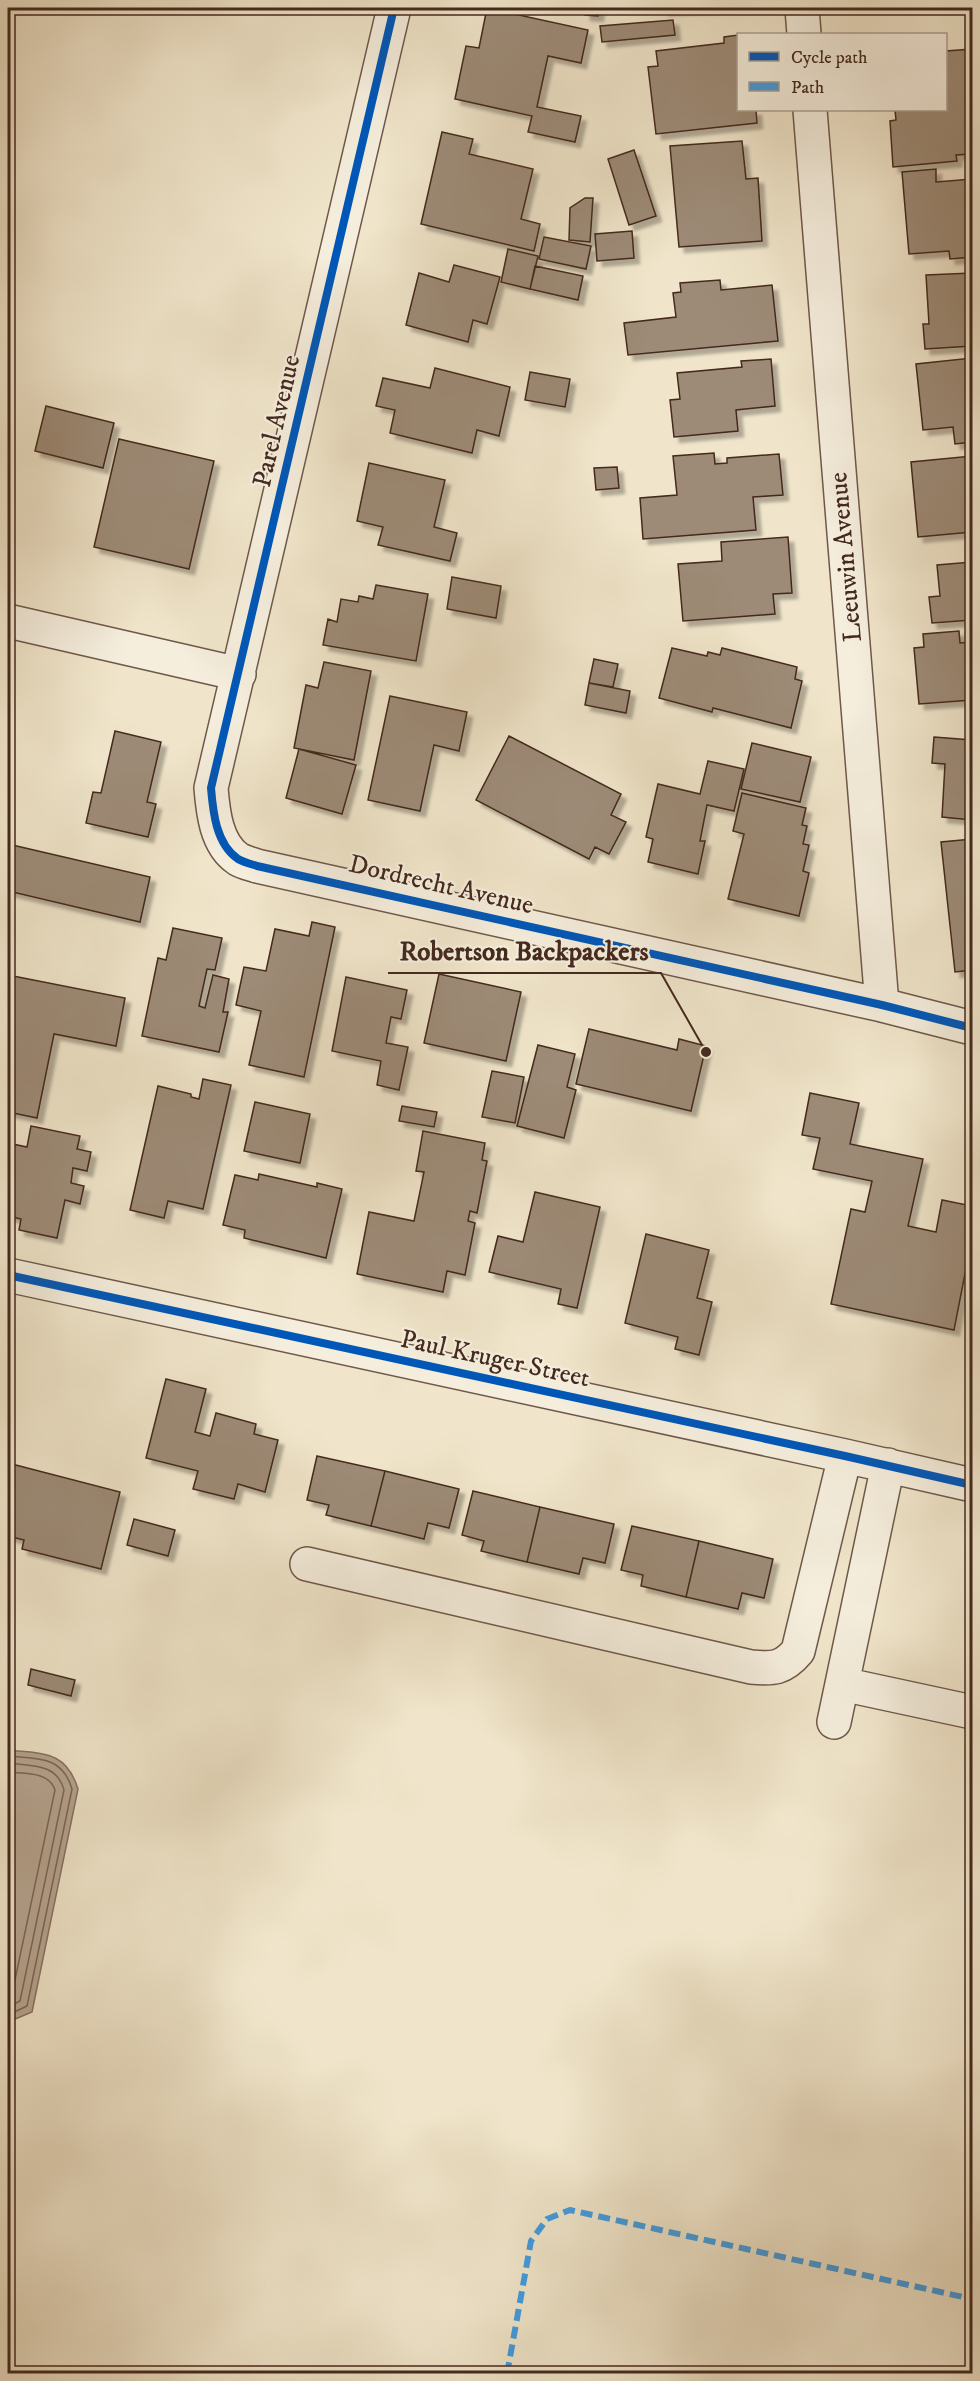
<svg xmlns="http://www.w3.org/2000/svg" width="980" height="2381" font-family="'IM FELL DW Pica',serif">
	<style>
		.water { fill: #b6a590; stroke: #887362; stroke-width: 1.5 }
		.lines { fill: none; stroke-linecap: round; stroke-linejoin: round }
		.shore { stroke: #7d6757; stroke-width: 1.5 }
		.building { fill: #9d8b77; stroke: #44291e; stroke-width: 1.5; filter: url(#shadow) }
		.minor-casing { stroke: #6f5849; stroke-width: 36 }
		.minor { stroke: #f5eedd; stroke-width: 33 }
		.quiet { stroke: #409ce0; stroke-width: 6; stroke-dasharray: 12 6; stroke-linecap: butt }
		.cycleway-casing { stroke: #f5eedd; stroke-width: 11 }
		.cycleway { stroke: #0057b8; stroke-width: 8 }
		.labels { text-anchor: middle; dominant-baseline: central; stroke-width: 4.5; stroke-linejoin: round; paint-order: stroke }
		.street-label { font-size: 26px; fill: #44291e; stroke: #f5eedd }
		.leader { fill: none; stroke: #44291e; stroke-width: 2 }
		.callout-dot { fill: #44291e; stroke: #f5eedd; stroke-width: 2 }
		.callout-label { font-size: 27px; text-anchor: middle; font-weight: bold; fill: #44291e; stroke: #f5eedd; stroke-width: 4.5; stroke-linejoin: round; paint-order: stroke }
	</style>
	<defs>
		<filter id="shadow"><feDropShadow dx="5.5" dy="5.5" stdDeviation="1.5" flood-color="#0004"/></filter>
	</defs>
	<rect width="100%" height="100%" fill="#f0e5ca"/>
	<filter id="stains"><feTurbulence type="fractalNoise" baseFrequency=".00333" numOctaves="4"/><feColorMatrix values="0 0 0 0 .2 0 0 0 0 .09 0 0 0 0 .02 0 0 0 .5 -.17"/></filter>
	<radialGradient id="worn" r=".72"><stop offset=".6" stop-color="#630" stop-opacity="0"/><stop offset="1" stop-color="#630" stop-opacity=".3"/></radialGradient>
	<path class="water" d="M 8,1750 C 42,1754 66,1750 78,1789 L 32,2012 L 8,2022 Z"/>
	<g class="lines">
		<path class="shore" d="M 8,1756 C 37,1759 62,1755 72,1789 L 27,2006 L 8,2015
			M 8,1763 C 31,1766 57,1763 64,1790 L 20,2001 L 8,2007
			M 8,1772 C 24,1774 49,1771 55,1790 L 12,1994 L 8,1998"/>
	</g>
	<path class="building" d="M 487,8 L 588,30 L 581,63 L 548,56 L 537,107 L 581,116 L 575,142 L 528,132 L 532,116 L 455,99 L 466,46 L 479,48 Z
		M 585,8 L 599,8 L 598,16 L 585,15 Z
		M 663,8 L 713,8 L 663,10 Z
		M 673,20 L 675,35 L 602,42 L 600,26 Z
		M 972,22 L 972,43 L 971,44 L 969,23 Z
		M 738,35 L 738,110 L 756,110 L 757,123 L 656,134 L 648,67 L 658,66 L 656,51 L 724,43 L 724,37 Z
		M 972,49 L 972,154 L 956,155 L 957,161 L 893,167 L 890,121 L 896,120 L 895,110 L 946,110 L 946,51 Z
		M 442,132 L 473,139 L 469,154 L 533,169 L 521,219 L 540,224 L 534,251 L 421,224 Z
		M 742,141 L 746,179 L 758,178 L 762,241 L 679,247 L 670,146 Z
		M 634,150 L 656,216 L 629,225 L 608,159 Z
		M 936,169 L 936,182 L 972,179 L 972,257 L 950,259 L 949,251 L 909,254 L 902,172 Z
		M 585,198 L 593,198 L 590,242 L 569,240 L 570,208 Z
		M 632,231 L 634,258 L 597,261 L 595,234 Z
		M 544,237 L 591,246 L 586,269 L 539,259 Z
		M 508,249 L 538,256 L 530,289 L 501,282 Z
		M 454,265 L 500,277 L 487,324 L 473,320 L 468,342 L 406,325 L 419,273 L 449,282 Z
		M 535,266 L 583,276 L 578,300 L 530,289 Z
		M 972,273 L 972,346 L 925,349 L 923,324 L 929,324 L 926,275 Z
		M 720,280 L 721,290 L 772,285 L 778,341 L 628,355 L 624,323 L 676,317 L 673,293 L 681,292 L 680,283 Z
		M 972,358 L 972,442 L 955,444 L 953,427 L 923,430 L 916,364 Z
		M 771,359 L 775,406 L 736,410 L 738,431 L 674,437 L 670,400 L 680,399 L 677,373 L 742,367 L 741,361 Z
		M 435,368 L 510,387 L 499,436 L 477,430 L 472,453 L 390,433 L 395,410 L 376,406 L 383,378 L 430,388 Z
		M 530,372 L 570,379 L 565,407 L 525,400 Z
		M 46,406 L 114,423 L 103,468 L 35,451 Z
		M 119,439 L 214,461 L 189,569 L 94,547 Z
		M 714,453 L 715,464 L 727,463 L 727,458 L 779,454 L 783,495 L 753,497 L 756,530 L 643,539 L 640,498 L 677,495 L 673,456 Z
		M 972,456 L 972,532 L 918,537 L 911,462 Z
		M 369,463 L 445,480 L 434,527 L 457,533 L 450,561 L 378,545 L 383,527 L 357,521 Z
		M 617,467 L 619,488 L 596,490 L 594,468 Z
		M 788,537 L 792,593 L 773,594 L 775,614 L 683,621 L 678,564 L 722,561 L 721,542 Z
		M 972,562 L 972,620 L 932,623 L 929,597 L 940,596 L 937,565 Z
		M 452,577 L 501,586 L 496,618 L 447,609 Z
		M 376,585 L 428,594 L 416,661 L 323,645 L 328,619 L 337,622 L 341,599 L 358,602 L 359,596 L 373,599 Z
		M 959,631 L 960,643 L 972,642 L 972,700 L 919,704 L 914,648 L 924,647 L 923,634 Z
		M 672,648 L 707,656 L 708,652 L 720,655 L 722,648 L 797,667 L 795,679 L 802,681 L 791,728 L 713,708 L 712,712 L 659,698 Z
		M 594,659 L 618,664 L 613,687 L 589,683 Z
		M 324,662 L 371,671 L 354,760 L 294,748 L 306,685 L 318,688 Z
		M 589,683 L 630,691 L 626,713 L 585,705 Z
		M 390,696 L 467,712 L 459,751 L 434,745 L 420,811 L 368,800 Z
		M 115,731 L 161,742 L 147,802 L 156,804 L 148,837 L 86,823 L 93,792 L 101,793 Z
		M 509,736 L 621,794 L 611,815 L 626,822 L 609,854 L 595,847 L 589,859 L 476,800 Z
		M 934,737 L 972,740 L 972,820 L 942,817 L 945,764 L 932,763 Z
		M 752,743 L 811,757 L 800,802 L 741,789 Z
		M 299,749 L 356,765 L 342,814 L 286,798 Z
		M 708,761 L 744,769 L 734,811 L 707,805 L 700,841 L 705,841 L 698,874 L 648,862 L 653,839 L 646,837 L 658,784 L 700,794 Z
		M 742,793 L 806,808 L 802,825 L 807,826 L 803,844 L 809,845 L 803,871 L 809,873 L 799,916 L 728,899 L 744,834 L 733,831 Z
		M 972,839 L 972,970 L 955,972 L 941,842 Z
		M 8,844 L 150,877 L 140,922 L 8,891 Z
		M 312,922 L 335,927 L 304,1077 L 249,1065 L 261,1011 L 236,1005 L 244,967 L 266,971 L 275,929 L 309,936 Z
		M 173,928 L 222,938 L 215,970 L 207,969 L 199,1006 L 205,1008 L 213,975 L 229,979 L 223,1012 L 228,1012 L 219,1052 L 142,1036 L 158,958 L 166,960 Z
		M 439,974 L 521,992 L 506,1061 L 424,1043 Z
		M 8,975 L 125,998 L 116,1046 L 54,1034 L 37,1118 L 8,1112 L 8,1094 L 11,1075 L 8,1074 Z
		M 346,977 L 407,990 L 401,1019 L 391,1017 L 386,1043 L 408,1047 L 399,1090 L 377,1085 L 381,1061 L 332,1051 Z
		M 589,1029 L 677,1050 L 679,1039 L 706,1046 L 691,1111 L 576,1084 Z
		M 538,1045 L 575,1054 L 567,1087 L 576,1090 L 564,1138 L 517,1126 Z
		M 492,1071 L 524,1077 L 515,1123 L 482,1117 Z
		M 203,1079 L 231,1085 L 203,1209 L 168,1201 L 164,1218 L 130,1210 L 158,1086 L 191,1094 L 191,1097 L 199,1099 Z
		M 810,1093 L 859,1103 L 850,1144 L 923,1159 L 908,1226 L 936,1232 L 942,1200 L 972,1206 L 972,1238 L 954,1330 L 831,1304 L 851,1209 L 865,1212 L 872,1181 L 813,1169 L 820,1138 L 802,1135 Z
		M 255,1102 L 310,1114 L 300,1163 L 244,1151 Z
		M 402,1106 L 437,1112 L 434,1127 L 399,1121 Z
		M 31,1126 L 80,1136 L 77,1149 L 91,1152 L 87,1171 L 73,1168 L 71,1183 L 84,1186 L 80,1204 L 65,1200 L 57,1238 L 19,1230 L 21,1219 L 8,1216 L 8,1143 L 27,1147 Z
		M 423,1131 L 485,1143 L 482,1160 L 487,1161 L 477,1213 L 470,1211 L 468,1221 L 475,1223 L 465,1275 L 447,1271 L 443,1292 L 357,1274 L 369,1212 L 414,1221 L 424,1172 L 416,1171 Z
		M 259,1174 L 317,1187 L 317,1183 L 342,1189 L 326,1258 L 244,1238 L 245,1230 L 223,1225 L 235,1175 L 258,1180 Z
		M 535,1192 L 600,1207 L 577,1308 L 558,1304 L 561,1289 L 489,1272 L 498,1236 L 523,1242 Z
		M 646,1234 L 709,1250 L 697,1298 L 712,1302 L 699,1355 L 675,1349 L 678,1337 L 625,1323 Z
		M 166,1379 L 206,1389 L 195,1432 L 210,1436 L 216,1413 L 256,1424 L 254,1434 L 278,1440 L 265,1492 L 238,1484 L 234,1499 L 193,1489 L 198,1471 L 146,1458 Z
		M 317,1456 L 385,1471 L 371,1526 L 326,1515 L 329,1505 L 307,1500 Z
		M 8,1463 L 120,1492 L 101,1569 L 22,1549 L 24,1540 L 8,1536 Z
		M 385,1471 L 459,1489 L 449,1528 L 428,1523 L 424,1539 L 371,1526 Z
		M 473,1491 L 540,1507 L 527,1562 L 481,1551 L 484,1541 L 462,1535 Z
		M 540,1507 L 614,1524 L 605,1563 L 583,1558 L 579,1574 L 527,1562 Z
		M 134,1519 L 175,1530 L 168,1556 L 127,1545 Z
		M 632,1526 L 699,1541 L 686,1597 L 641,1586 L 643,1575 L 621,1570 Z
		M 699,1541 L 773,1559 L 764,1598 L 742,1593 L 738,1609 L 686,1597 Z
		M 31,1669 L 75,1680 L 71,1696 L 28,1685 Z"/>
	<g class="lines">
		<defs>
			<path id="minor" d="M 394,8 L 211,788 C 213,812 216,844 238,859 C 243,862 251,864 257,866 L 882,1005 L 972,1028
				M 802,8 L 804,34
				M 810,110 L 882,1005
				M 8,621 L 239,674
				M 8,1275 L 845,1456 L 972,1485
				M 307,1564 L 751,1667 C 773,1669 783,1669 798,1651 L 845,1456
				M 842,1684 L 972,1712
				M 834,1722 L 888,1465"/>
		</defs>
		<use href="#minor" class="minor-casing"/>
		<use href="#minor" class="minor"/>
		<path class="quiet" d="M 507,2374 L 531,2241 L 547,2219 L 570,2210 L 972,2299"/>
		<defs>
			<path id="cycleway" d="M 394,8 L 211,788 C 213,812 216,844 238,859 C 243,862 251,864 257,866 L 882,1005 L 972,1028
				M 8,1275 L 845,1456 L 972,1485"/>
		</defs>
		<use href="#cycleway" class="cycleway-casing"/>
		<use href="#cycleway" class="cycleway"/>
	</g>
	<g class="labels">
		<g class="street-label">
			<text transform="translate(277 421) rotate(-77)">Parel Avenue</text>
			<text transform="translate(846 557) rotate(-95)">Leeuwin Avenue</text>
			<text transform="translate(441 885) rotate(13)">Dordrecht Avenue</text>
			<text transform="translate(495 1359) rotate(12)">Paul Kruger Street</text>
		</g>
	</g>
	<path class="leader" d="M706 1052L661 973H388"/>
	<circle class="callout-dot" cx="706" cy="1052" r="6"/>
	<g class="callout-label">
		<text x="524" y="960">Robertson Backpackers</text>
	</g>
	<rect width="980" height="2381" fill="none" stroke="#f0e5ca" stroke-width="30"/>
	<rect x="9" y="9" width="962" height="2363" fill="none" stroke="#44291e" stroke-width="3"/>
	<rect x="15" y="15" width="950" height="2351" fill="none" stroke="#44291e" stroke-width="1.5"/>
	<rect x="737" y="33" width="210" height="78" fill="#f5eedd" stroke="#ae9f91" stroke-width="1.5"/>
	<rect x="749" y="52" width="30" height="9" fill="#0057b8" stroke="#ae9f91" stroke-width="1.5"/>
	<text x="791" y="63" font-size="18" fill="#44291e">Cycle path</text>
	<rect x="749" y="82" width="30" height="9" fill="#409ce0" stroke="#ae9f91" stroke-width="1.5"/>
	<text x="791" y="93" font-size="18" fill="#44291e">Path</text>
	<rect width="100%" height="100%" filter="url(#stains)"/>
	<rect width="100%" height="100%" fill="url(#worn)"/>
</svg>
